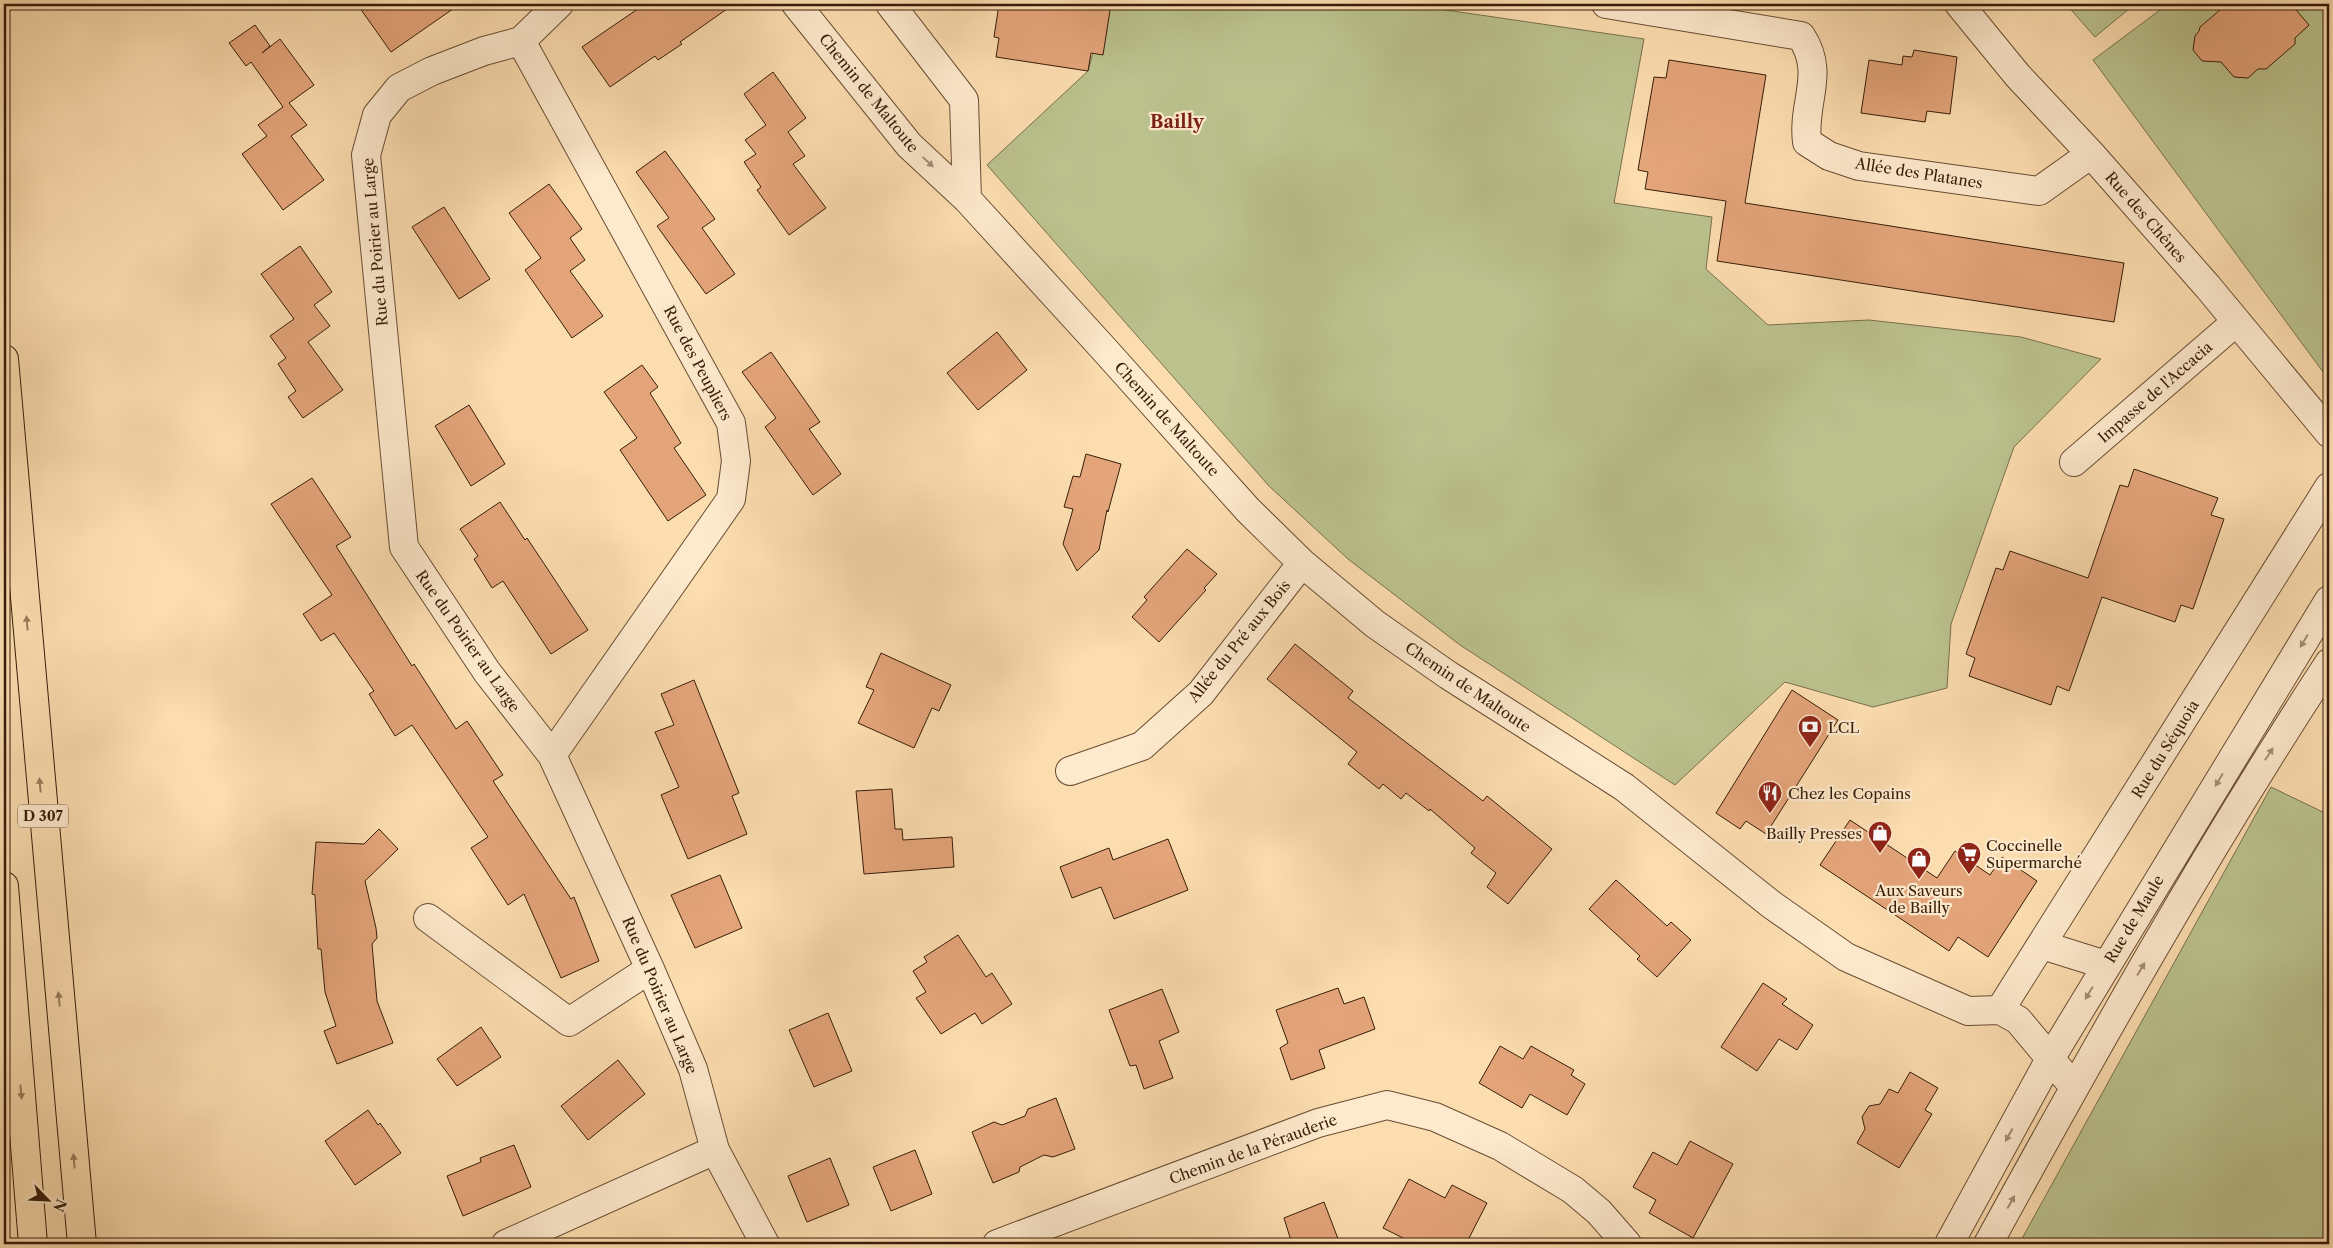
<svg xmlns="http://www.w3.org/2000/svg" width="2333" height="1248" font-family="'Libre Caslon Text',serif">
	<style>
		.green { fill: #bbc28e; stroke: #79704b }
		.building { fill: #e4a47a; stroke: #371d08 }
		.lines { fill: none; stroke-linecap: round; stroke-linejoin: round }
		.minor-casing { stroke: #684d32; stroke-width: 30 }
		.major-casing { stroke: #371d08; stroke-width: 30 }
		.minor { stroke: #fde9cc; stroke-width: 28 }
		.major { stroke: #fcddb0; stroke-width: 28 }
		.oneway { fill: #a48d74 }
		.oneway2 { fill: #9a7d5c }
		.labels { text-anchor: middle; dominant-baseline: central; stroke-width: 4.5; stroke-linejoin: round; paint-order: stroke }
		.shield { fill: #fde9cc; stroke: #725a43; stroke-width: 1 }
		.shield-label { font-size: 14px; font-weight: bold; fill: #371d08 }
		.street-label { font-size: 15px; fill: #371d08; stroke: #fde9cc }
		.poi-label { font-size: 15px; fill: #371d08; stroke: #fde9cc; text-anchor: start }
		.quarter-label { font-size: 18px; font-weight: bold; fill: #7a1f14; stroke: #fde9cc }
	</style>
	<rect width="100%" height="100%" fill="#fcddb0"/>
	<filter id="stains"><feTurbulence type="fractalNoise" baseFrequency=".004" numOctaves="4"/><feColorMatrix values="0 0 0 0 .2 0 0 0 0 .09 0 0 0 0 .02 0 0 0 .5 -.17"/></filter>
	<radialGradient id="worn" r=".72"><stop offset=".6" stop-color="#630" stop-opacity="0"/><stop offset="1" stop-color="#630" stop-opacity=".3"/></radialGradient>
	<path class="green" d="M 1106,4 L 1405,4 L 1644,39 L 1614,203 L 1712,217 L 1706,269 L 1768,325 L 1869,320 L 2021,337 L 2101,359 L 2014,447 L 1951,624 L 1947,688 L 1873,707 L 1785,682 L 1675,785 L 1460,645 L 1348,559 L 1269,486 L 987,165 L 1088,71 Z
		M 2066,4 L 2135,4 L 2095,37 Z
		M 2168,4 L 2329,4 L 2329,380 L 2093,60 Z
		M 2271,787 L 2329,815 L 2329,1244 L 2019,1244 Z"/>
	<path class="building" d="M 357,4 L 460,4 L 391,52 Z
		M 645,4 L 734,4 L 680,42 L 682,44 L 658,60 L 655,56 L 610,87 L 582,47 Z
		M 999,4 L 1111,4 L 1103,55 L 1091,53 L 1088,71 L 996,57 L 999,38 L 994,37 Z
		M 2227,4 L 2291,4 L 2309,25 L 2295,38 L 2295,44 L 2266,69 L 2258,69 L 2248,78 L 2234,77 L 2221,62 L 2202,61 L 2193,50 L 2195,36 L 2199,31 L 2200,27 Z
		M 255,25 L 270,46 L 262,53 L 280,39 L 314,85 L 289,103 L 307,125 L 291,136 L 324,180 L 283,210 L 242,154 L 267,136 L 258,125 L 283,107 L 251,62 L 246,66 L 229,43 Z
		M 1914,50 L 1957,57 L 1950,114 L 1927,111 L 1925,122 L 1861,113 L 1869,60 L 1902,65 L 1903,56 L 1912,57 Z
		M 1669,60 L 1766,75 L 1745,203 L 2124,263 L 2114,322 L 1717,261 L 1726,201 L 1645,189 L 1648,172 L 1638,170 L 1654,77 L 1666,78 Z
		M 773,72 L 806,118 L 788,132 L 805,156 L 793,164 L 826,208 L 789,235 L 757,190 L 761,187 L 744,162 L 756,154 L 745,140 L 766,125 L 744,94 Z
		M 665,151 L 715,219 L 702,228 L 735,274 L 706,294 L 657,226 L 669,218 L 636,172 Z
		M 549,184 L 582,229 L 570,238 L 585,260 L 570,271 L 603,316 L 572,338 L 525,270 L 541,258 L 509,213 Z
		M 444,207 L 490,279 L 459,299 L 412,227 Z
		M 300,246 L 332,292 L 314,305 L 330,326 L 308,342 L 343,390 L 303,418 L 288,397 L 296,391 L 278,364 L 286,358 L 270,336 L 294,319 L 261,274 Z
		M 997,332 L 1027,370 L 978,410 L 947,373 Z
		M 771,352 L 820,422 L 809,429 L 841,474 L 813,495 L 765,427 L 776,418 L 742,372 Z
		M 642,365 L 658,387 L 650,393 L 681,443 L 674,448 L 706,495 L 668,521 L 620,450 L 637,438 L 604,392 Z
		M 469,405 L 505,464 L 471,486 L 435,426 Z
		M 1086,454 L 1121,464 L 1108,512 L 1107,510 L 1099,550 L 1077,571 L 1063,544 L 1073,509 L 1064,507 L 1073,476 L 1080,477 Z
		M 2134,469 L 2218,498 L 2211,515 L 2224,519 L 2193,609 L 2181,605 L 2175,622 L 2102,597 L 2069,691 L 2057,686 L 2051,705 L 1969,676 L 1975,658 L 1966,654 L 1996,568 L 2003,570 L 2010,551 L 2088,578 L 2120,485 L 2128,487 Z
		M 312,478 L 351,537 L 336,546 L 412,666 L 414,664 L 456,729 L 467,721 L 503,775 L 493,781 L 571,899 L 574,897 L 599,961 L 561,978 L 524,894 L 508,905 L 471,848 L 488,837 L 412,725 L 395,736 L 369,694 L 374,691 L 334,633 L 321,641 L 303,614 L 332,595 L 271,504 Z
		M 500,502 L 525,540 L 527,538 L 588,630 L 551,654 L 503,581 L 492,588 L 474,559 L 478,556 L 460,529 Z
		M 1187,549 L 1217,574 L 1204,588 L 1206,590 L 1159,642 L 1132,617 L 1147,600 L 1144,597 Z
		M 1295,644 L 1353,691 L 1348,698 L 1483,801 L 1487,796 L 1552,849 L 1508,904 L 1487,887 L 1496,873 L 1471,853 L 1475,848 L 1430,809 L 1429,811 L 1406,793 L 1401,799 L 1383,784 L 1379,789 L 1348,764 L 1357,752 L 1267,679 Z
		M 881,653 L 951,685 L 939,711 L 932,708 L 914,748 L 858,723 L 874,690 L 866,687 Z
		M 694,680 L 739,793 L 732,796 L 747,834 L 688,859 L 661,795 L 679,787 L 655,732 L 674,725 L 661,694 Z
		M 1792,690 L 1838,720 L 1766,834 L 1746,821 L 1740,829 L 1716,813 Z
		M 892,789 L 895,829 L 902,829 L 903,840 L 952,837 L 954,867 L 864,874 L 856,791 Z
		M 1850,820 L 1937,878 L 1955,851 L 1990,875 L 2002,857 L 2037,881 L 1988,957 L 1958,937 L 1949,951 L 1820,865 Z
		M 379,829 L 398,849 L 365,881 L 376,928 L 377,938 L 372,944 L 377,1001 L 393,1043 L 337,1064 L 324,1031 L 336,1026 L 325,992 L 321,949 L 318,949 L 315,895 L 312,894 L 316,842 L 364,844 Z
		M 1168,839 L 1188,890 L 1114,919 L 1101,887 L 1072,898 L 1060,867 L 1109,848 L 1113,860 Z
		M 720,875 L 742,928 L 695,948 L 671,895 Z
		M 1616,880 L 1667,926 L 1671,922 L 1691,940 L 1657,977 L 1637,959 L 1640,956 L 1589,909 Z
		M 958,935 L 986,977 L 992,973 L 1012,1004 L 982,1024 L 975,1013 L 941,1034 L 916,998 L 926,992 L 913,971 L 927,962 L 924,957 Z
		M 1763,983 L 1787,999 L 1782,1004 L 1813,1025 L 1797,1050 L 1779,1039 L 1757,1071 L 1721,1047 Z
		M 1338,988 L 1344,1004 L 1364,997 L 1375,1029 L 1319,1050 L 1325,1068 L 1291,1080 L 1280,1048 L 1288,1043 L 1276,1010 Z
		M 1162,989 L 1179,1032 L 1159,1041 L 1173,1078 L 1144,1089 L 1136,1065 L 1130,1066 L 1109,1010 Z
		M 828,1013 L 852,1071 L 814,1087 L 789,1030 Z
		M 481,1027 L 501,1057 L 457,1086 L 437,1059 Z
		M 1500,1046 L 1523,1059 L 1531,1046 L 1574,1070 L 1571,1075 L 1585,1084 L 1567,1115 L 1530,1094 L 1522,1108 L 1479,1083 Z
		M 618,1060 L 645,1094 L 588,1140 L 561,1106 Z
		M 1910,1072 L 1938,1088 L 1925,1110 L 1932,1114 L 1899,1168 L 1857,1143 L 1865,1129 L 1862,1117 L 1869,1106 L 1880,1104 L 1889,1089 L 1898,1093 Z
		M 1056,1098 L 1075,1149 L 1053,1157 L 1044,1155 L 1020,1167 L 1019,1172 L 993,1183 L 972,1132 L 994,1122 L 1002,1125 L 1025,1116 L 1028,1109 Z
		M 368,1110 L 378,1125 L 380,1123 L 401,1153 L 355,1185 L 325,1141 Z
		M 1690,1141 L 1733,1164 L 1693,1238 L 1649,1213 L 1656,1200 L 1633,1187 L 1653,1152 L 1677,1165 Z
		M 514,1145 L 531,1187 L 463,1216 L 447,1176 L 481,1162 L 480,1158 Z
		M 915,1150 L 932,1194 L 891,1211 L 873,1167 Z
		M 830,1158 L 849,1205 L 807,1222 L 788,1176 Z
		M 1409,1179 L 1445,1198 L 1452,1185 L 1487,1203 L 1466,1244 L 1415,1244 L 1383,1228 Z
		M 1324,1202 L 1340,1244 L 1292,1244 L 1284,1218 Z"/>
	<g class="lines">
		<defs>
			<path id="minor" d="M 796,4 L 909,145 L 967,199 L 1103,348 L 1248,510 L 1302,563 L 1375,624 L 1448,675 L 1624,787 L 1772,905 L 1846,957 L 1968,1011 L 2000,1010 L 2018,1020 L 2074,1087
				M 890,4 L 964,100 L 967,199
				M 1606,4 L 1801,36 C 1826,74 1802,101 1807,142 L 1829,156 L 1859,166 L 2039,191 L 2091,154
				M 1959,4 L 2018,76 L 2091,154 L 2208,287 L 2329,433
				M 521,41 L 731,423 L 736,461 L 731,499 L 552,755
				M 2074,462 L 2236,322
				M 1070,771 L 1142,746 L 1201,693 L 1302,563
				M 428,918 L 569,1022 L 650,969
				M 2042,945 L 2106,965
				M 2000,1010 L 2329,487
				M 715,1150 L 765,1244
				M 506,1244 L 715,1150 L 693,1069 L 650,969 L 552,755 L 487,672 L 404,547 L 366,155 L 377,115 L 399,88 L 432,71 L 484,51 L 521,41 L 559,4
				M 997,1244 L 1318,1123 L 1387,1105 L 1435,1117 L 1500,1146 L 1573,1190 L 1599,1212 L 1627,1244
				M 1949,1244 L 2050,1059 L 2329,600
				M 1988,1244 C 2096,1047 2206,851 2329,663"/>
			<path id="major" d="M 4,359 L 82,1244
				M 4,886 L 33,1244"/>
		</defs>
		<use href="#minor" class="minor-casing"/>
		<use href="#major" class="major-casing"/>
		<use href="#minor" class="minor"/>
		<use href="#major" class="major"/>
	</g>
	<defs><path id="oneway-solid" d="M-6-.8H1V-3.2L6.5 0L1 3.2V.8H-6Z" transform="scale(1.25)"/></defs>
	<g class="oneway">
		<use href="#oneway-solid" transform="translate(928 162) rotate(43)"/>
		<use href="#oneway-solid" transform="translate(2304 641) rotate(121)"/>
		<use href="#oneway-solid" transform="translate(2269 754) rotate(-57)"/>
		<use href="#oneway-solid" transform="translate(2219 780) rotate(121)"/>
		<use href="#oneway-solid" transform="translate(2141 969) rotate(-59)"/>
		<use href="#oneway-solid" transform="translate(2089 993) rotate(121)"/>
		<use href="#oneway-solid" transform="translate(2009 1135) rotate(119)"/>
		<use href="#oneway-solid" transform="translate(2011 1202) rotate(-61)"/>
	</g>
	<g class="oneway2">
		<use href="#oneway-solid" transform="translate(27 623) rotate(-95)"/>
		<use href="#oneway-solid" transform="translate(40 785) rotate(-95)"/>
		<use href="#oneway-solid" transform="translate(59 999) rotate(-95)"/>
		<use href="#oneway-solid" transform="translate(21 1092) rotate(85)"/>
		<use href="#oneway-solid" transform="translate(74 1161) rotate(-95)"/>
	</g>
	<defs>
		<symbol id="bank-pin" viewBox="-11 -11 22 30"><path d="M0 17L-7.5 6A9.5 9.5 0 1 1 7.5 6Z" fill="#8f2418" stroke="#fde9cc"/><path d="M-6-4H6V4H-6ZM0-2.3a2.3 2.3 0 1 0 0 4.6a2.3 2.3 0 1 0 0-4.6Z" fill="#fff"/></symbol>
		<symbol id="restaurant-pin" viewBox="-11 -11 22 30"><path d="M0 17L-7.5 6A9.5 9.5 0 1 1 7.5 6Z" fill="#8f2418" stroke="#fde9cc"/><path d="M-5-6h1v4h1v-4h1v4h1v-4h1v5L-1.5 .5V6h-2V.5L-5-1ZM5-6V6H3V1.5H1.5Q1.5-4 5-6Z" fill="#fff"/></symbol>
		<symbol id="shop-pin" viewBox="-11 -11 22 30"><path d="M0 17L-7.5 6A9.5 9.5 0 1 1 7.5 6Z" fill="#8f2418" stroke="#fde9cc"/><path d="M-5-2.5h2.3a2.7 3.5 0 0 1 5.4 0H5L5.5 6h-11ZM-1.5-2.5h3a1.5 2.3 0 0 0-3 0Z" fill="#fff"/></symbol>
		<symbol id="supermarket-pin" viewBox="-11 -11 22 30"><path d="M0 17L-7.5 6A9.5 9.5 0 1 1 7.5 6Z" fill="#8f2418" stroke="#fde9cc"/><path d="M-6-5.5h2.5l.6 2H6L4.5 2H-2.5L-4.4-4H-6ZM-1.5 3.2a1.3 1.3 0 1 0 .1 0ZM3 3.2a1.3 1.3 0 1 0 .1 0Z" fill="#fff"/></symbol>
	</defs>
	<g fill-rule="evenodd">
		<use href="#bank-pin" x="1796" y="713" width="28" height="38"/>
		<use href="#restaurant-pin" x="1756" y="779" width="28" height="38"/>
		<use href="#shop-pin" x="1866" y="819" width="28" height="38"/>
		<use href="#supermarket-pin" x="1955" y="840" width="28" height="38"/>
		<use href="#shop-pin" x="1905" y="845" width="28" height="38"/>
	</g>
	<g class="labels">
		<rect class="shield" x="18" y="804.5" width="50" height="23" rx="4"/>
		<g class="shield-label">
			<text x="43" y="816">D 307</text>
		</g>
		<g class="street-label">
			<text transform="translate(869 93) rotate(51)">Chemin de Maltoute</text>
			<text transform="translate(1919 173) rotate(9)">Allée des Platanes</text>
			<text transform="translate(2146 217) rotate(49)">Rue des Chênes</text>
			<text transform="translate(375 242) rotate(-95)">Rue du Poirier au Large</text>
			<text transform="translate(698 363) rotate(62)">Rue des Peupliers</text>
			<text transform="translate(2155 392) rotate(-41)">Impasse de l'Accacia</text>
			<text transform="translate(1167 419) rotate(48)">Chemin de Maltoute</text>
			<text transform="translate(468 641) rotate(55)">Rue du Poirier au Large</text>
			<text transform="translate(1239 641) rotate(-51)">Allée du Pré aux Bois</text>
			<text transform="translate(1468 687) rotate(34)">Chemin de Maltoute</text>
			<text transform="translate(2165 749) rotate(-58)">Rue du Séquoia</text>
			<text transform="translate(2134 919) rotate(-59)">Rue de Maule</text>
			<text transform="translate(660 995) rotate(67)">Rue du Poirier au Large</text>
			<text transform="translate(1253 1149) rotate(-20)">Chemin de la Pérauderie</text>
		</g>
		<g class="poi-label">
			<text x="1828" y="727">LCL</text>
			<text x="1788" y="793">Chez les Copains</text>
			<text x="1862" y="833" text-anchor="end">Bailly Presses</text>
			<text x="1986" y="845">Coccinelle<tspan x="1986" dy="17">Supermarché</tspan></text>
			<text x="1919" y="890" text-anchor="middle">Aux Saveurs<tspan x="1919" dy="17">de Bailly</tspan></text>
		</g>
		<g class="quarter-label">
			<text x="1177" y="122">Bailly</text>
		</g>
	</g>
	<rect width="2333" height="1248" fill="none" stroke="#fcddb0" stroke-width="20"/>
	<rect x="5" y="5" width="2323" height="1238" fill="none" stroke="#371d08" stroke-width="2.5"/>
	<rect x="10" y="10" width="2313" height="1228" fill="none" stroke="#371d08"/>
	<g transform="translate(48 1200) rotate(114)" stroke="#fde9cc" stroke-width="4" paint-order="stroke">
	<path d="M0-4L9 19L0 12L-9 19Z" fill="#371d08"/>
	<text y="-8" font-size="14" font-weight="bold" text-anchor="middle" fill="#371d08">N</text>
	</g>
	<rect width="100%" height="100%" filter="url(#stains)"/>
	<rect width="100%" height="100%" fill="url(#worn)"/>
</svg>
